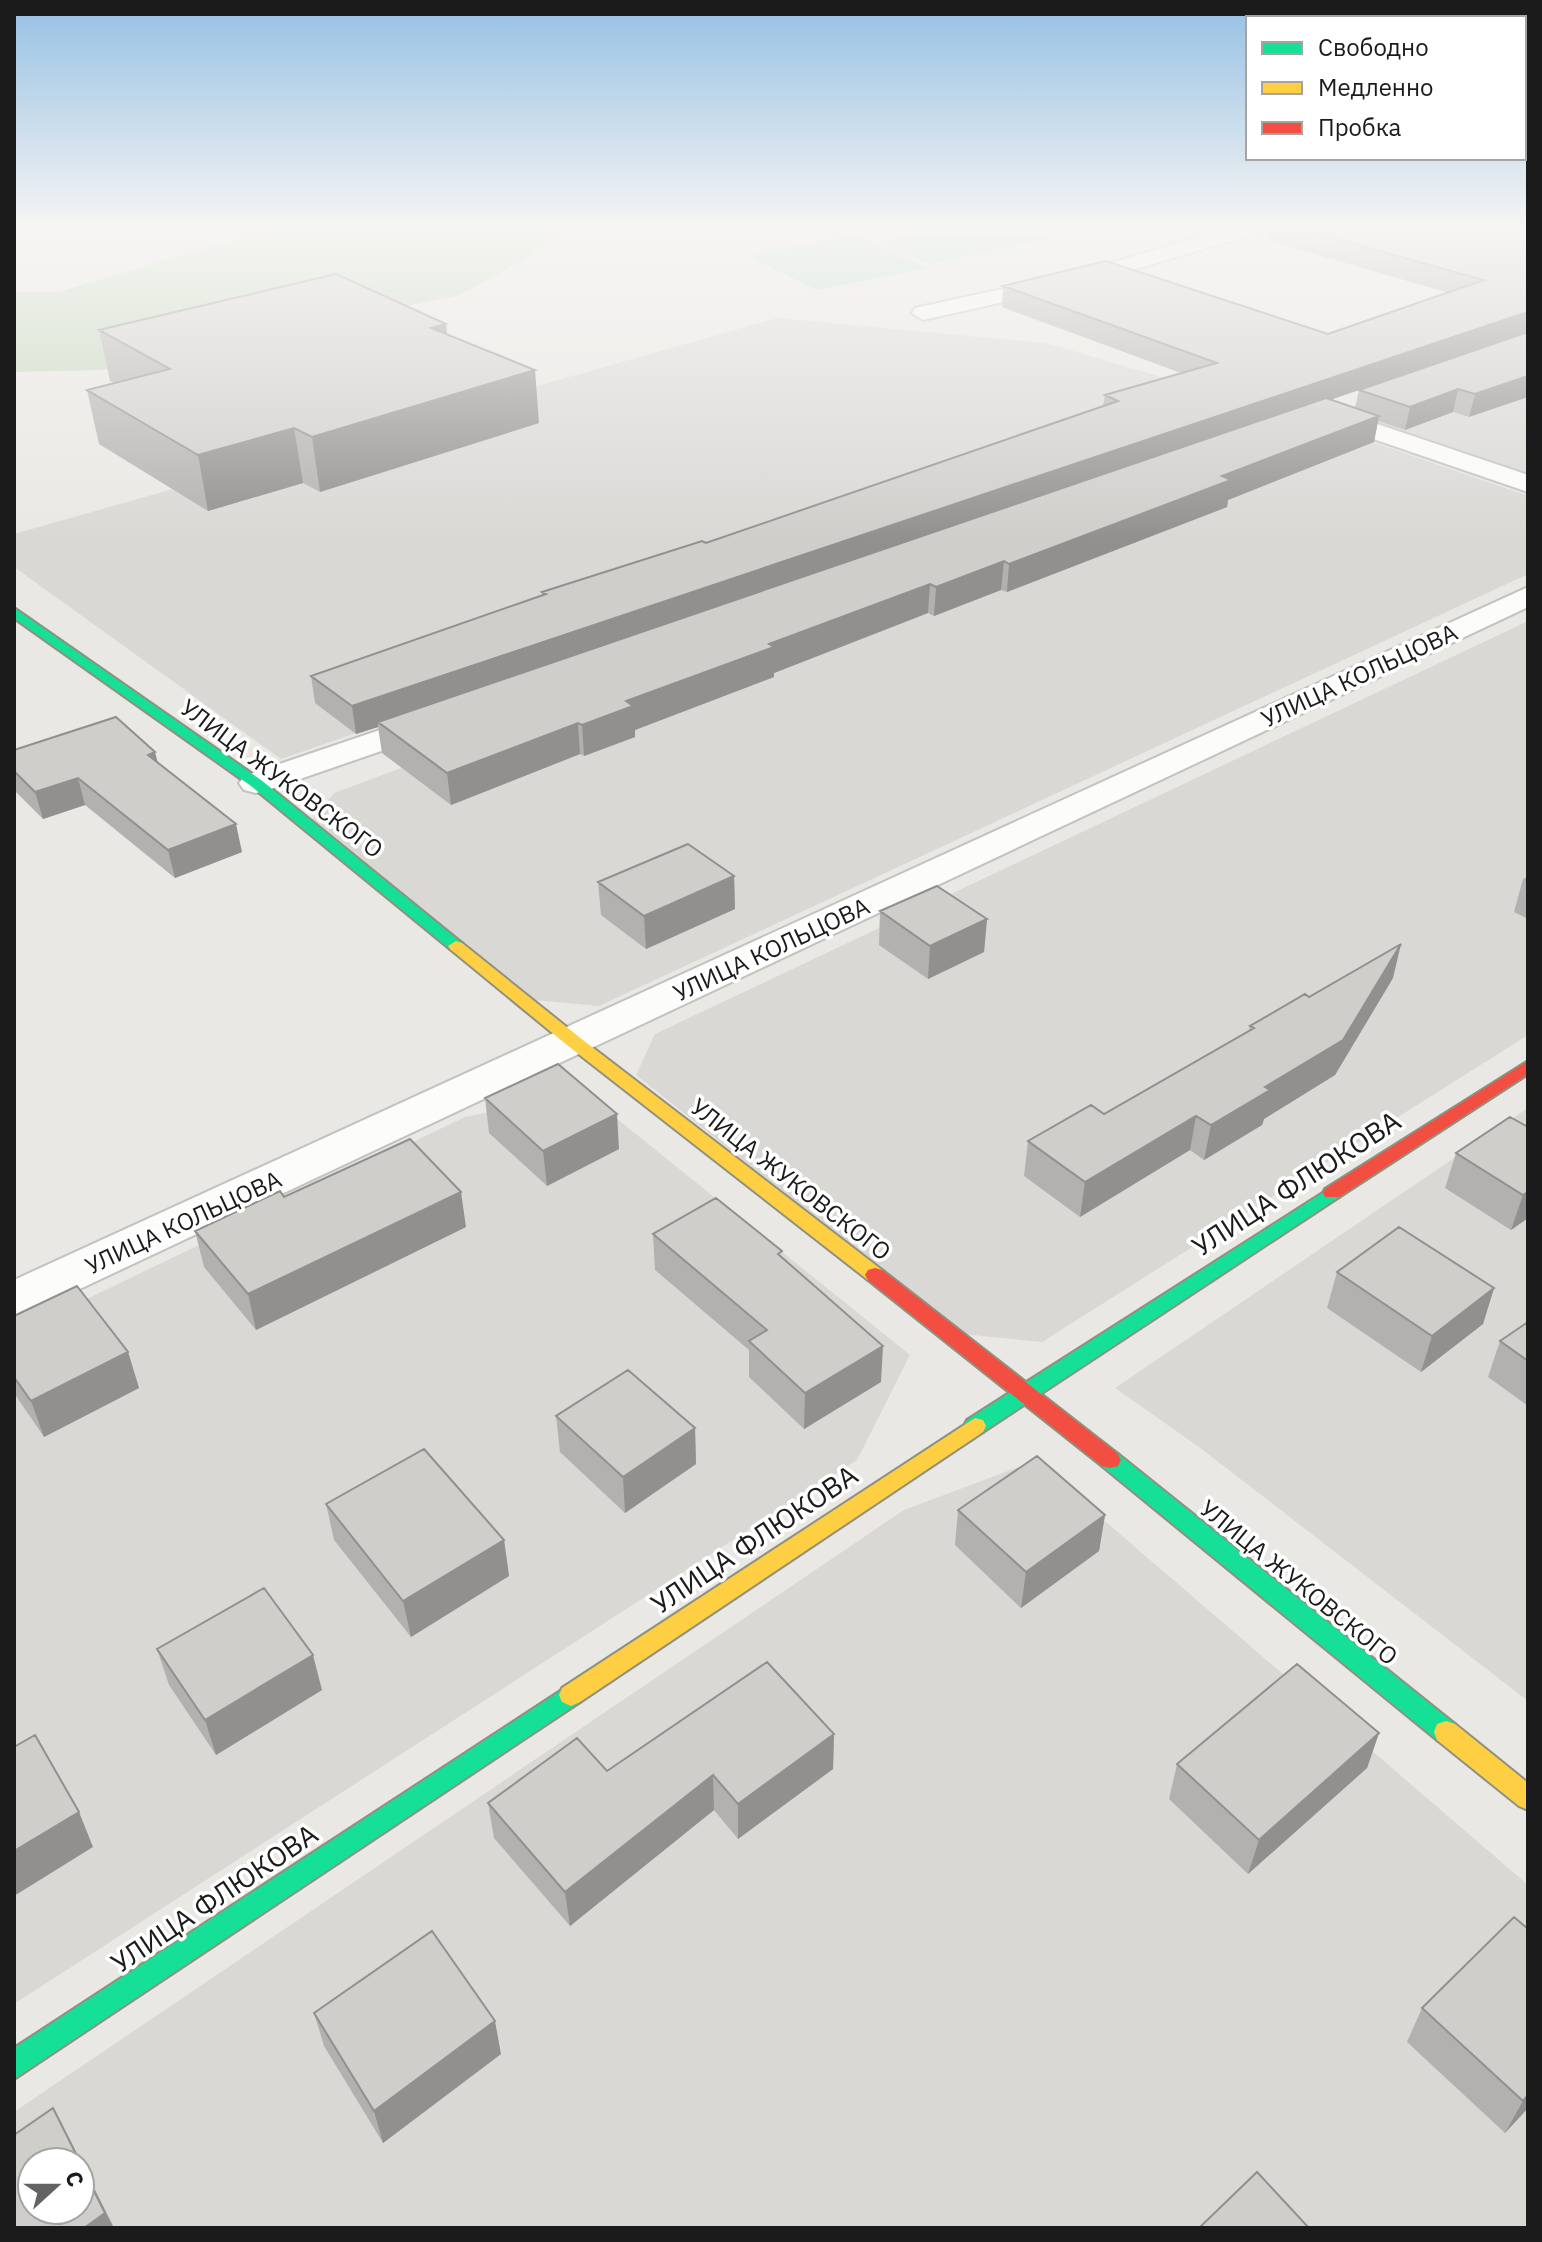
<svg xmlns="http://www.w3.org/2000/svg" width="1542" height="2242" font-family="'IBM Plex Sans',sans-serif">
	<style>
		.residential { fill: #d9d8d5; fill-rule: evenodd }
		.forest { fill: #c4d7bb }
		.pitch { fill: #b2dece }
		.lines { fill: none; stroke-linecap: round; stroke-linejoin: round }
		.street-casing { stroke: #c2c2c0; stroke-width: 4 }
		.fast-casing { stroke: #8f917e; stroke-width: 4 }
		.slow-casing { stroke: #8f917e; stroke-width: 4 }
		.jam-casing { stroke: #8f917e; stroke-width: 4 }
		.street { fill: #fcfcfb; fill-rule: evenodd }
		.fast { fill: #16e098; fill-rule: evenodd }
		.slow { fill: #ffcf43; fill-rule: evenodd }
		.jam { fill: #f24e42; fill-rule: evenodd }
		.wall { fill: #b3b1af; fill-rule: evenodd }
		.shaded-wall { fill: #92908e }
		.building { fill: #d0cecb; stroke: #92908e; stroke-width: 2 }
		.labels { text-anchor: middle; dominant-baseline: central; stroke-width: 7; stroke-linejoin: round; paint-order: stroke }
		.street-label { font-size: 24px; fill: #1b1b1b; stroke: #fff }
		.near-street-label { font-size: 28px; fill: #1b1b1b; stroke: #fff }
	</style>
	<rect width="100%" height="100%" fill="#eae8e4"/>
	<path class="residential" d="M 777,318 L 1046,343 L 1284,413 L 281,759 L 14,567 L 14,534 Z
		M 1528,354 L 1528,477 L 1356,419 Z
		M 1355,436 L 1528,496 L 1528,574 L 599,1006 L 535,1000 L 310,822 L 334,793 L 1287,438 Z
		M 1528,621 L 1528,1035 L 1042,1342 L 962,1334 L 636,1075 L 655,1034 Z
		M 585,1093 L 910,1355 L 857,1460 L 14,2004 L 14,1334 L 465,1117 Z
		M 1528,1108 L 1528,1701 L 1199,1447 L 1115,1388 Z
		M 1035,1461 L 1528,1885 L 1528,2228 L 14,2228 L 14,2112 L 904,1510 ZM 32,2162 L 80,2162 L 80,2210 L 32,2210 Z"/>
	<path class="forest" d="M 279,226 L 524,226 L 567,235 L 460,295 L 101,370 L 14,372 L 14,292 L 58,292 Z"/>
	<path class="pitch" d="M 955,226 L 1022,226 L 1052,238 L 929,264 L 878,242 Z
		M 855,235 L 928,268 L 817,290 L 747,256 Z"/>
	<g class="lines">
		<defs>
			<path id="street" d="M 1237,226 L 1271,226 L 1268,230 L 1088,283 L 923,320 L 912,313 L 915,308 L 1076,273 Z
				M 1324,406 L 1528,475 L 1528,492 L 1315,419 L 1311,414 L 1315,409 Z
				M 1528,587 L 1528,607 L 31,1312 L 14,1317 L 14,1280 Z
				M 436,711 L 448,714 L 453,721 L 448,728 L 268,790 L 256,793 L 244,790 L 239,783 L 244,776 Z"/>
			<path id="fast" d="M 14,608 L 261,780 L 462,943 L 464,946 L 462,949 L 450,949 L 251,786 L 14,618 Z
				M 1332,1187 L 1341,1193 L 1339,1197 L 983,1432 L 975,1434 L 967,1432 L 964,1426 L 967,1420 Z
				M 1110,1452 L 1118,1454 L 1455,1724 L 1458,1732 L 1455,1740 L 1446,1743 L 1437,1740 L 1102,1466 L 1099,1460 L 1102,1454 Z
				M 571,1684 L 580,1688 L 583,1695 L 580,1702 L 14,2079 L 14,2048 Z"/>
			<path id="slow" d="M 456,941 L 462,943 L 579,1037 L 882,1270 L 885,1275 L 882,1280 L 868,1280 L 567,1045 L 450,949 L 448,946 Z
				M 975,1418 L 983,1420 L 986,1426 L 983,1432 L 580,1702 L 571,1706 L 562,1702 L 559,1695 L 562,1688 Z
				M 1446,1721 L 1455,1724 L 1528,1783 L 1528,1810 L 1519,1806 L 1437,1740 L 1434,1732 L 1437,1724 Z"/>
			<path id="jam" d="M 1528,1061 L 1528,1074 L 1339,1197 L 1325,1197 L 1323,1193 L 1325,1189 Z
				M 875,1268 L 882,1270 L 1118,1454 L 1121,1460 L 1118,1466 L 1110,1468 L 1102,1466 L 868,1280 L 865,1275 L 868,1270 Z"/>
		</defs>
		<use href="#street" class="street-casing"/>
		<use href="#fast" class="fast-casing"/>
		<use href="#slow" class="slow-casing"/>
		<use href="#jam" class="jam-casing"/>
		<use href="#street" class="street"/>
		<use href="#fast" class="fast"/>
		<use href="#slow" class="slow"/>
		<use href="#jam" class="jam"/>
	</g>
	<path class="wall" d="M 1271,226 L 1528,226 L 1469,417 L 1453,412 L 1405,430 L 1378,421 L 1374,442 L 1228,500 L 1227,507 L 1007,592 L 1001,590 L 934,616 L 928,613 L 774,673 L 774,677 L 635,730 L 635,737 L 584,756 L 580,754 L 451,805 L 382,753 L 378,727 L 356,734 L 315,703 L 311,676 L 542,596 L 542,592 L 706,543 L 1103,406 L 1105,395 L 1181,373 L 1002,307 L 1003,286 L 1328,334 L 1449,293 L 1269,241 ZM 1359,390 L 1355,408 L 1330,400 Z
		M 446,324 L 447,334 L 539,423 L 320,492 L 303,483 L 208,511 L 99,444 L 87,390 L 115,383 L 110,381 L 99,330 Z
		M 14,750 L 158,762 L 242,852 L 175,878 L 85,805 L 43,819 L 14,790 Z
		M 734,876 L 735,909 L 646,949 L 601,915 L 598,882 Z
		M 1528,876 L 1528,919 L 1514,912 L 1523,879 Z
		M 880,911 L 987,919 L 984,952 L 928,979 L 879,945 Z
		M 1393,978 L 1335,1075 L 1264,1119 L 1262,1125 L 1204,1160 L 1190,1150 L 1080,1217 L 1024,1176 L 1028,1141 L 1104,1114 L 1249,1031 L 1250,1026 L 1309,997 Z
		M 485,1098 L 619,1149 L 547,1186 L 489,1133 Z
		M 1528,1127 L 1528,1218 L 1511,1230 L 1445,1188 L 1456,1153 Z
		M 284,1197 L 466,1227 L 256,1330 L 204,1267 L 195,1231 Z
		M 653,1234 L 782,1257 L 881,1382 L 804,1429 L 749,1377 L 749,1350 L 655,1270 Z
		M 1337,1272 L 1494,1288 L 1483,1324 L 1421,1372 L 1327,1308 Z
		M 14,1316 L 128,1352 L 139,1388 L 44,1437 L 14,1393 Z
		M 1528,1322 L 1528,1406 L 1488,1377 L 1500,1341 Z
		M 556,1416 L 695,1428 L 696,1464 L 625,1513 L 560,1452 Z
		M 326,1504 L 504,1540 L 509,1576 L 411,1637 L 334,1540 Z
		M 958,1510 L 1105,1515 L 1099,1551 L 1021,1608 L 955,1545 Z
		M 157,1649 L 322,1690 L 216,1755 L 169,1685 Z
		M 1379,1733 L 1367,1768 L 1248,1874 L 1169,1799 L 1177,1764 Z
		M 834,1734 L 833,1769 L 738,1839 L 714,1810 L 570,1926 L 494,1838 L 488,1803 L 607,1771 Z
		M 1528,1929 L 1528,2108 L 1505,2133 L 1407,2042 L 1422,2008 Z
		M 314,2013 L 501,2054 L 383,2143 L 324,2046 Z"/>
	<path class="shaded-wall" d="M 1528,312 L 1528,332 L 382,725 L 378,722 L 378,727 L 356,734 L 352,706 Z
		M 446,324 L 451,374 L 431,328 Z
		M 535,370 L 539,423 L 320,492 L 312,437 Z
		M 1528,376 L 1528,397 L 1469,417 L 1475,394 Z
		M 1458,389 L 1453,412 L 1405,430 L 1410,407 Z
		M 1379,416 L 1374,442 L 1228,500 L 1227,507 L 1007,592 L 1009,564 L 1222,476 Z
		M 294,428 L 303,483 L 208,511 L 198,455 Z
		M 1004,561 L 1001,590 L 934,616 L 936,587 Z
		M 930,584 L 928,613 L 774,673 L 774,677 L 635,730 L 635,737 L 584,756 L 582,725 L 626,701 L 769,644 Z
		M 578,723 L 580,754 L 451,805 L 447,773 Z
		M 155,752 L 162,779 L 148,755 Z
		M 78,778 L 85,805 L 43,819 L 35,792 Z
		M 236,824 L 242,852 L 175,878 L 168,850 Z
		M 734,876 L 735,909 L 646,949 L 644,916 Z
		M 987,919 L 984,952 L 928,979 L 930,946 Z
		M 1401,944 L 1393,978 L 1335,1075 L 1264,1119 L 1262,1125 L 1204,1160 L 1211,1125 L 1265,1087 Z
		M 617,1114 L 619,1149 L 547,1186 L 543,1151 Z
		M 1196,1116 L 1190,1150 L 1080,1217 L 1085,1182 Z
		M 461,1192 L 466,1227 L 256,1330 L 248,1294 Z
		M 1528,1192 L 1528,1218 L 1511,1230 L 1523,1195 Z
		M 1494,1288 L 1483,1324 L 1421,1372 L 1432,1336 Z
		M 883,1346 L 881,1382 L 804,1429 L 805,1393 Z
		M 128,1352 L 139,1388 L 44,1437 L 31,1401 Z
		M 695,1428 L 696,1464 L 625,1513 L 623,1477 Z
		M 1105,1515 L 1099,1551 L 1021,1608 L 1026,1572 Z
		M 504,1540 L 509,1576 L 411,1637 L 403,1601 Z
		M 313,1655 L 322,1690 L 216,1755 L 205,1720 Z
		M 1379,1733 L 1367,1768 L 1248,1874 L 1259,1840 Z
		M 834,1734 L 833,1769 L 738,1839 L 738,1804 Z
		M 713,1775 L 714,1810 L 570,1926 L 565,1892 Z
		M 79,1812 L 93,1847 L 14,1896 L 14,1851 Z
		M 495,2021 L 501,2054 L 383,2143 L 374,2111 Z
		M 1528,2095 L 1528,2108 L 1505,2133 L 1523,2101 Z
		M 53,2108 L 70,2140 L 114,2228 L 84,2228 Z"/>
	<path class="building" d="M 1290,226 L 1528,226 L 1528,312 L 352,706 L 311,676 L 546,594 L 542,592 L 702,541 L 706,543 L 1118,401 L 1105,395 L 1217,363 L 1003,286 L 1106,261 L 1328,334 L 1484,280 Z
		M 336,274 L 446,324 L 431,328 L 535,370 L 312,437 L 294,428 L 198,455 L 87,390 L 170,369 L 99,330 Z
		M 1528,332 L 1528,376 L 1475,394 L 1458,389 L 1410,407 L 1359,390 Z
		M 1326,398 L 1379,416 L 1222,476 L 1231,480 L 1009,564 L 1004,561 L 936,587 L 930,584 L 769,644 L 774,647 L 626,701 L 633,706 L 582,725 L 578,723 L 447,773 L 378,722 Z
		M 116,717 L 155,752 L 148,755 L 236,824 L 168,850 L 78,778 L 35,792 L 14,771 L 14,750 Z
		M 688,844 L 734,876 L 644,916 L 598,882 Z
		M 937,886 L 987,919 L 930,946 L 880,911 Z
		M 1401,944 L 1343,1040 L 1265,1087 L 1270,1090 L 1211,1125 L 1196,1116 L 1085,1182 L 1028,1141 L 1091,1105 L 1104,1114 L 1254,1028 L 1250,1026 L 1305,994 L 1309,997 Z
		M 558,1064 L 617,1114 L 543,1151 L 485,1098 Z
		M 1510,1117 L 1528,1127 L 1528,1192 L 1523,1195 L 1456,1153 Z
		M 410,1139 L 461,1192 L 248,1294 L 195,1231 L 280,1191 L 284,1197 Z
		M 716,1198 L 782,1251 L 778,1254 L 883,1346 L 805,1393 L 749,1341 L 767,1330 L 653,1234 Z
		M 1399,1227 L 1494,1288 L 1432,1336 L 1337,1272 Z
		M 77,1286 L 128,1352 L 31,1401 L 14,1377 L 14,1316 Z
		M 1528,1322 L 1528,1361 L 1500,1341 Z
		M 628,1370 L 695,1428 L 623,1477 L 556,1416 Z
		M 424,1449 L 504,1540 L 403,1601 L 326,1504 Z
		M 1037,1456 L 1105,1515 L 1026,1572 L 958,1510 Z
		M 264,1588 L 313,1655 L 205,1720 L 157,1649 Z
		M 767,1662 L 834,1734 L 738,1804 L 713,1775 L 565,1892 L 488,1803 L 577,1738 L 607,1771 Z
		M 1297,1664 L 1379,1733 L 1259,1840 L 1177,1764 Z
		M 35,1735 L 79,1812 L 14,1851 L 14,1747 Z
		M 1514,1917 L 1528,1929 L 1528,2095 L 1523,2101 L 1422,2008 Z
		M 432,1931 L 495,2021 L 374,2111 L 314,2013 Z
		M 53,2108 L 80,2162 L 32,2162 L 32,2210 L 80,2210 L 80,2163 L 105,2213 L 84,2228 L 14,2228 L 14,2135 Z
		M 1257,2172 L 1309,2228 L 1199,2228 Z"/>
	<linearGradient id="sky" x2="0" y2="1"><stop stop-color="#95c0e3"/><stop offset="0.42" stop-color="#f6f5f3"/><stop offset="1" stop-color="#f6f5f3" stop-opacity="0"/></linearGradient>
	<rect width="1542" height="540" fill="url(#sky)"/>
	<g class="labels">
		<g class="street-label">
			<text transform="translate(1359 675) rotate(-25)">УЛИЦА КОЛЬЦОВА</text>
			<text transform="translate(282 778) rotate(37)">УЛИЦА ЖУКОВСКОГО</text>
			<text transform="translate(771 949) rotate(-25)">УЛИЦА КОЛЬЦОВА</text>
			<text transform="translate(791 1179) rotate(38)">УЛИЦА ЖУКОВСКОГО</text>
			<text transform="translate(183 1222) rotate(-25)">УЛИЦА КОЛЬЦОВА</text>
			<text transform="translate(1299 1582) rotate(39)">УЛИЦА ЖУКОВСКОГО</text>
		</g>
		<g class="near-street-label">
			<text transform="translate(1296 1183) rotate(-33)">УЛИЦА ФЛЮКОВА</text>
			<text transform="translate(754 1539) rotate(-34)">УЛИЦА ФЛЮКОВА</text>
			<text transform="translate(214 1898) rotate(-34)">УЛИЦА ФЛЮКОВА</text>
		</g>
	</g>
	<rect width="1542" height="2242" fill="none" stroke="#1b1b1b" stroke-width="32"/>
	<rect x="1246" y="16" width="280" height="144" fill="#ffffff" stroke="#a4a4a4" stroke-width="2"/>
	<rect x="1262" y="42" width="40" height="12" fill="#16e098" stroke="#a4a4a4" stroke-width="2"/>
	<text x="1318" y="56" font-size="24" fill="#1b1b1b">Свободно</text>
	<rect x="1262" y="82" width="40" height="12" fill="#ffcf43" stroke="#a4a4a4" stroke-width="2"/>
	<text x="1318" y="96" font-size="24" fill="#1b1b1b">Медленно</text>
	<rect x="1262" y="122" width="40" height="12" fill="#f24e42" stroke="#a4a4a4" stroke-width="2"/>
	<text x="1318" y="136" font-size="24" fill="#1b1b1b">Пробка</text>
	<g transform="translate(56 2186) rotate(69)"><circle r="38" fill="#ffffff" stroke="#a4a4a4" stroke-width="2"/>
	<path d="M0-6L14 30L0 20L-14 30Z" fill="#636361"/>
	<text y="-12" font-size="22" font-weight="bold" text-anchor="middle" fill="#1b1b1b">С</text>
	</g>
</svg>
